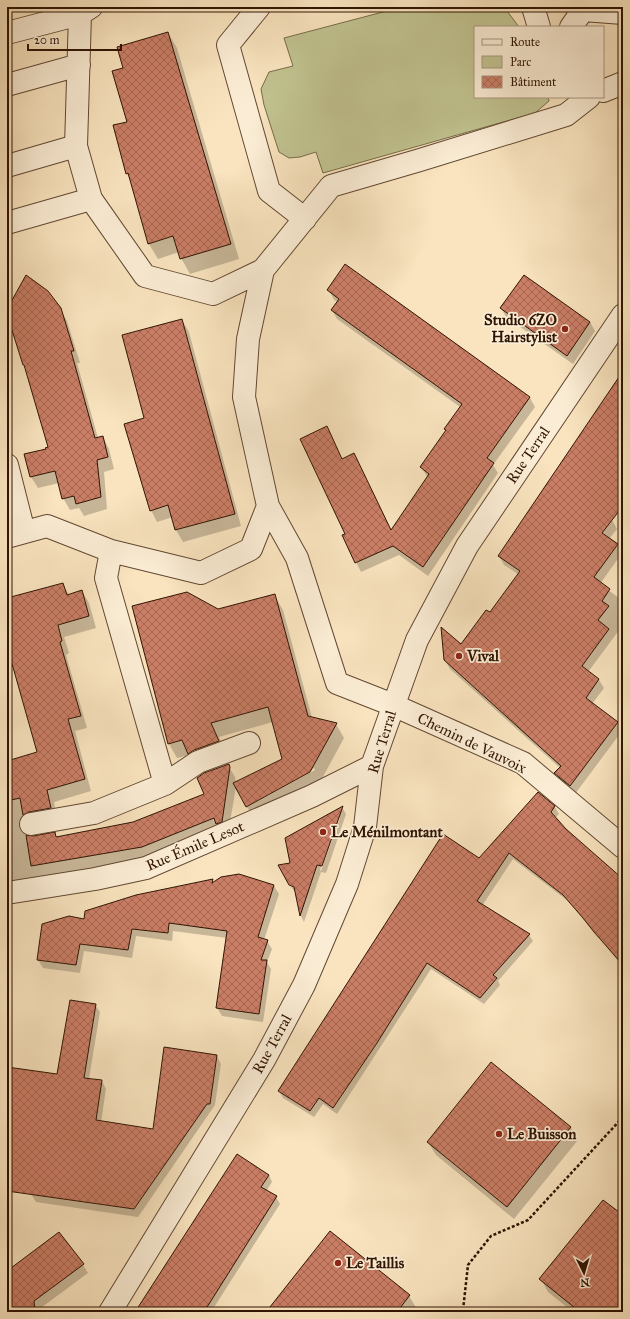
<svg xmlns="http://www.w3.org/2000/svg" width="630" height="1319" font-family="'IM FELL Great Primer',serif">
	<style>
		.green { fill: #c1c390; stroke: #786c4a }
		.shadow { fill: #0003; fill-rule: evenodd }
		.building { fill: url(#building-cross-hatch); stroke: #301403 }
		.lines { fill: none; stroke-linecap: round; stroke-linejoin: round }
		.minor-casing { stroke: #624832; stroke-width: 24 }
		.path { stroke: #301403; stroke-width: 2.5; stroke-dasharray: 3 2; stroke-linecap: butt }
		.minor { stroke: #fbedd5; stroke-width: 22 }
		.poi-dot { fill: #8f2418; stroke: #fbedd5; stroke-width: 1.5 }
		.labels { text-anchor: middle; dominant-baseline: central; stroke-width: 3.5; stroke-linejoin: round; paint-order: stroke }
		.poi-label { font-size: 15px; font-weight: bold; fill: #301403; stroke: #fbedd5; text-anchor: start }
		.street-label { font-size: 15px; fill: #301403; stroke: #fbedd5 }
	</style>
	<defs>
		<pattern id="building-cross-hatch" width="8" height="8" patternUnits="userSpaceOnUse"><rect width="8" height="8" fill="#cb7e66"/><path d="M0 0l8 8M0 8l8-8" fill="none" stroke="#a56652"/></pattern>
	</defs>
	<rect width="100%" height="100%" fill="#f9e4bf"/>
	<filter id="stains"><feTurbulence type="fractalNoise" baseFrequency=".005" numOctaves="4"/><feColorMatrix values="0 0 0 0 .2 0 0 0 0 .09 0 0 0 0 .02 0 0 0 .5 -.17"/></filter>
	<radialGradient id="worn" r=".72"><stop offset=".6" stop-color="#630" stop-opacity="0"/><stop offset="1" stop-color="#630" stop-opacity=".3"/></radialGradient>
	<path class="green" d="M 402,7 L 504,7 L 519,27 L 475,27 L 475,97 L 548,97 L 549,101 L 535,113 L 323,173 L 316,152 L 300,157 L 289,158 L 279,152 L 264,105 L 261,89 L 269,72 L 293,66 L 284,38 Z"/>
	<path class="shadow" d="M 168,33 L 177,48 L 239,259 L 190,274 L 181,258 L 179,252 L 158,259 L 149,244 L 131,181 L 127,174 L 129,122 Z
		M 346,266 L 530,398 L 535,407 L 493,465 L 498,473 L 428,576 L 399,555 L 361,572 L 343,536 L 346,534 L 332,436 L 342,459 L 354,454 L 391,531 L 428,478 L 421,467 L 446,431 L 445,429 L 460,407 L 337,319 L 332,310 L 338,302 L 334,300 L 329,290 Z
		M 501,308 L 590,322 L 595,331 L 573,364 L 506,317 Z
		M 60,309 L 67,321 L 80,363 L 77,363 L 98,438 L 103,437 L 109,449 L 114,469 L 104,472 L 107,509 L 84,516 L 79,508 L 70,510 L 63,498 L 59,483 L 38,488 L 31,477 L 49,447 L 27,371 L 24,365 L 11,324 Z
		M 182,320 L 189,332 L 241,526 L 183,542 L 176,530 L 173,517 L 157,522 L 151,510 L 145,419 Z
		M 623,371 L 623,497 L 612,520 L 617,529 L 609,539 L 617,545 L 622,553 L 600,584 L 623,601 L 623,625 L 588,672 L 599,680 L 604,688 L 592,704 L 617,722 L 622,731 L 575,794 L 561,782 L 556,773 L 560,768 L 450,669 L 445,660 L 462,645 L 490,614 L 518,574 L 504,565 L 499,556 Z
		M 63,584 L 69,595 L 82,591 L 89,603 L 96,628 L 64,637 L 69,653 L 66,655 L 87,728 L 75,731 L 91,791 L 54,802 L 57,820 L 26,832 L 25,836 L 33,837 L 55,834 L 57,837 L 134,822 L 205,794 L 228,765 L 235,777 L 236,783 L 284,760 L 273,722 L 219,737 L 226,755 L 197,768 L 189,755 L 177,758 L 169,744 L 218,610 L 274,595 L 283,610 L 312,718 L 336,724 L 344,738 L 318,786 L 255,820 L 247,807 L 315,770 L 314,768 L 246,805 L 236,787 L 228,834 L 149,859 L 7,883 L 7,762 L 39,752 L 13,662 L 7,650 L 7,600 ZM 197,747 L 198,749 L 188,755 L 188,752 Z
		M 538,793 L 555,807 L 559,814 L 555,818 L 566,829 L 623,880 L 623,967 L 568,901 L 513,859 L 482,906 L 529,935 L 533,941 L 498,981 L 500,985 L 484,1004 L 431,969 L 337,1114 L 323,1104 L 314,1117 L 283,1098 L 279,1091 L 479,859 Z
		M 342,807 L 346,814 L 326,873 L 321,872 L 304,922 L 301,916 L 296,893 L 291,887 L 299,889 L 291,864 ZM 337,818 L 340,818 L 321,871 L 320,870 Z
		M 238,875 L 274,886 L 279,894 L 264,940 L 267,941 L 272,949 L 267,962 L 271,969 L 263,1022 L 222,1016 L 217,1008 L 227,938 L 173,931 L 172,941 L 136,936 L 132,958 L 84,951 L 80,973 L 43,968 L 38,960 L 85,920 L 212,880 L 214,883 Z
		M 95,1005 L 100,1012 L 89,1079 L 102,1081 L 106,1089 L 101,1122 L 154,1130 L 217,1056 L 221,1064 L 215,1105 L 138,1217 L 36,1202 L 31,1194 L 58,1075 Z
		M 571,1128 L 578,1140 L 514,1219 L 436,1155 L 428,1142 Z
		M 269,1175 L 272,1182 L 267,1190 L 276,1197 L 280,1204 L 211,1312 L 137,1312 Z
		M 623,1217 L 623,1312 L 573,1312 L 548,1292 L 541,1279 Z
		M 331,1232 L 409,1296 L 417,1309 L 414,1312 L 270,1312 Z
		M 58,1233 L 83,1265 L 88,1273 L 38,1310 L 39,1312 L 7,1312 L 7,1272 Z"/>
	<path class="building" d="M 168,32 L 231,244 L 180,259 L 173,236 L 148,244 L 128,173 L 126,174 L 113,125 L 127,122 L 112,71 L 123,68 L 117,47 Z
		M 345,264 L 530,397 L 487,458 L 494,463 L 423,567 L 393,546 L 355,563 L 342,535 L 345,534 L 300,439 L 327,426 L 342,459 L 354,453 L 391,530 L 429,474 L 420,467 L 446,430 L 444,429 L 462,404 L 331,310 L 339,299 L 327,290 Z
		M 26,275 L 48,291 L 61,308 L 74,351 L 71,351 L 95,438 L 103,436 L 108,457 L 97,460 L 101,497 L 76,504 L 74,496 L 62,499 L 55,471 L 30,477 L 24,454 L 46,449 L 45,448 L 48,447 L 24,365 L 23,365 L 10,324 L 11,302 Z
		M 524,275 L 590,322 L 567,356 L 500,308 Z
		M 182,319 L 235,514 L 175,530 L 168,505 L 150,511 L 124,424 L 144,418 L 122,335 Z
		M 623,371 L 623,506 L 602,533 L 618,544 L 594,577 L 610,589 L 602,601 L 609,606 L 598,620 L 609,629 L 582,666 L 599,679 L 586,698 L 618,722 L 570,786 L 554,773 L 561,766 L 444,660 L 441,627 L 461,644 L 486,610 L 490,612 L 520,571 L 498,556 Z
		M 63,583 L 67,595 L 82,590 L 89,616 L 58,625 L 62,641 L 60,642 L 81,716 L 68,719 L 85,779 L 47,790 L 51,808 L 29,812 L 23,815 L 20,798 L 7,801 L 7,761 L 37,752 L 7,646 L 7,598 Z
		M 187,592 L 218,609 L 275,594 L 308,716 L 337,723 L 310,772 L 246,807 L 233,783 L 282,759 L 268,707 L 211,723 L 219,741 L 194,750 L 188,754 L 182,740 L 168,744 L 132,606 Z
		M 229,764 L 230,767 L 222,822 L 216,824 L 214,818 L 142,847 L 31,866 L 26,835 L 33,836 L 55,832 L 56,837 L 133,822 L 204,794 L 197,778 L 204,773 Z
		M 538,792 L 555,806 L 551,812 L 566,829 L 623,879 L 623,965 L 594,932 L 583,918 L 563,895 L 509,853 L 477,901 L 530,934 L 493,975 L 497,978 L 480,998 L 427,963 L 377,1043 L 333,1108 L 319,1098 L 310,1111 L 278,1091 L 443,834 L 479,858 Z
		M 343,806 L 322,866 L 317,865 L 300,916 L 294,887 L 289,885 L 278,865 L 290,863 L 285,838 Z
		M 239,874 L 274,885 L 258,937 L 268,940 L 261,960 L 267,960 L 259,1014 L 216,1008 L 227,931 L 169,923 L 168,933 L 132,929 L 128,950 L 80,944 L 76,965 L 37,960 L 42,924 L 69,916 L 84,919 L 85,911 L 136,895 L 213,879 L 212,883 L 221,877 Z
		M 70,1000 L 96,1004 L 84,1078 L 102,1080 L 96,1120 L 153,1129 L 164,1047 L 217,1055 L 210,1104 L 207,1104 L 134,1209 L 7,1191 L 7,1067 L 57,1074 Z
		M 491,1062 L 571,1127 L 507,1207 L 427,1142 Z
		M 237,1154 L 269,1175 L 261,1187 L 277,1196 L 204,1312 L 135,1312 Z
		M 603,1200 L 623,1215 L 623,1312 L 580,1312 L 539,1279 Z
		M 330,1231 L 410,1295 L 397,1312 L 266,1312 Z
		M 59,1232 L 84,1264 L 34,1301 L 35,1312 L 7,1312 L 7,1271 Z"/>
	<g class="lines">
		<defs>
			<path id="minor" d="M 91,7 L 80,14 L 76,146 L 91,199 L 145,276 L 213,294 L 263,270 L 331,186 L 420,160 L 566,115 L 589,97
				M 259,7 L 228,45 L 269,191 L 305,219
				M 533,7 L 539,27
				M 577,7 L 583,10 L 623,13
				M 571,27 L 583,10
				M 7,33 L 80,14
				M 7,85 L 79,65
				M 603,91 L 623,83
				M 7,166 L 76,146
				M 7,223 L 91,199
				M 7,465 L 24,532
				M 268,506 L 297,558 L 337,683 L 393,705 L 523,763 L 623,847
				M 7,537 L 47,526 L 111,551 L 201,573 L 251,549 L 268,506 L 244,397 L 248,339 L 263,270
				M 165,784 L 198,762 L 249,743
				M 31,824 L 94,813 L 165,784 L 106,578 L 111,551
				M 7,893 L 95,879 L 146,868 L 312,796 L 372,766
				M 110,1312 L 264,1060 L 304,985 L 347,884 L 365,827 L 372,766 L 417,640 L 467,546 L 623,315"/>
		</defs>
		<use href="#minor" class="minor-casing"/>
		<path class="path" d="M 463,1310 L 468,1265 L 491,1236 L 528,1220 L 623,1117
			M 457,1312 L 463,1310 L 466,1312"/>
		<use href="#minor" class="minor"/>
	</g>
	<g class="poi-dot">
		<circle cx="565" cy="329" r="4"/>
		<circle cx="459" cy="656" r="4"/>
		<circle cx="323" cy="832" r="4"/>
		<circle cx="499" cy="1134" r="4"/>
		<circle cx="338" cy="1263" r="4"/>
	</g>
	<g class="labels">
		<g class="poi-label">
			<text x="557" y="320" text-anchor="end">Studio 6ZO<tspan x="557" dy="17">Hairstylist</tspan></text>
			<text x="467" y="656">Vival</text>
			<text x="331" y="832">Le Ménilmontant</text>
			<text x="507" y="1134">Le Buisson</text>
			<text x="346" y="1263">Le Taillis</text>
		</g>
		<g class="street-label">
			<text transform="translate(528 455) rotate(-56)">Rue Terral</text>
			<text transform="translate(382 742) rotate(-73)">Rue Terral</text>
			<text transform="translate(472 743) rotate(26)">Chemin de Vauvoix</text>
			<text transform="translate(195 846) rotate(-23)">Rue Émile Lesot</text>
			<text transform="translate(272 1044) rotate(-61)">Rue Terral</text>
		</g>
	</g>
	<rect width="630" height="1319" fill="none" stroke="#f9e4bf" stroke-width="24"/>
	<rect x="8" y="8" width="614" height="1303" fill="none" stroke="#301403" stroke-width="2"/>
	<rect x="12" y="12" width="606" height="1295" fill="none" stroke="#301403"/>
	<rect x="474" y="26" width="130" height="72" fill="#fbedd5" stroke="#aa9681"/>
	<rect x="482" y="39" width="20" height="6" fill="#fbedd5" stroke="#aa9681"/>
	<text x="510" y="46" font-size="12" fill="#301403">Route</text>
	<rect x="482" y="56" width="20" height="12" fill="#c1c390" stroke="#aa9681"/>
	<text x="510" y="66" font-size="12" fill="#301403">Parc</text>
	<rect x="482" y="76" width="20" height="12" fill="url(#building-cross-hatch)" stroke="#aa9681"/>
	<text x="510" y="86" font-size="12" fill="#301403">Bâtiment</text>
	<g transform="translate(584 1273) rotate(175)" stroke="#fbedd5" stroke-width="3" paint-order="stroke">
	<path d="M0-3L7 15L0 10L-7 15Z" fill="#301403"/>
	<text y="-6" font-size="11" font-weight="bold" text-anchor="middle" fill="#301403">N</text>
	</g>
	<path d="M28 44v6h93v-6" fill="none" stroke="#301403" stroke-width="2"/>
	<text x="34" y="44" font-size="12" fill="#301403" stroke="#fbedd5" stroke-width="3" paint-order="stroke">20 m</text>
	<rect width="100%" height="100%" filter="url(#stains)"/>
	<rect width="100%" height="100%" fill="url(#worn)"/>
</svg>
